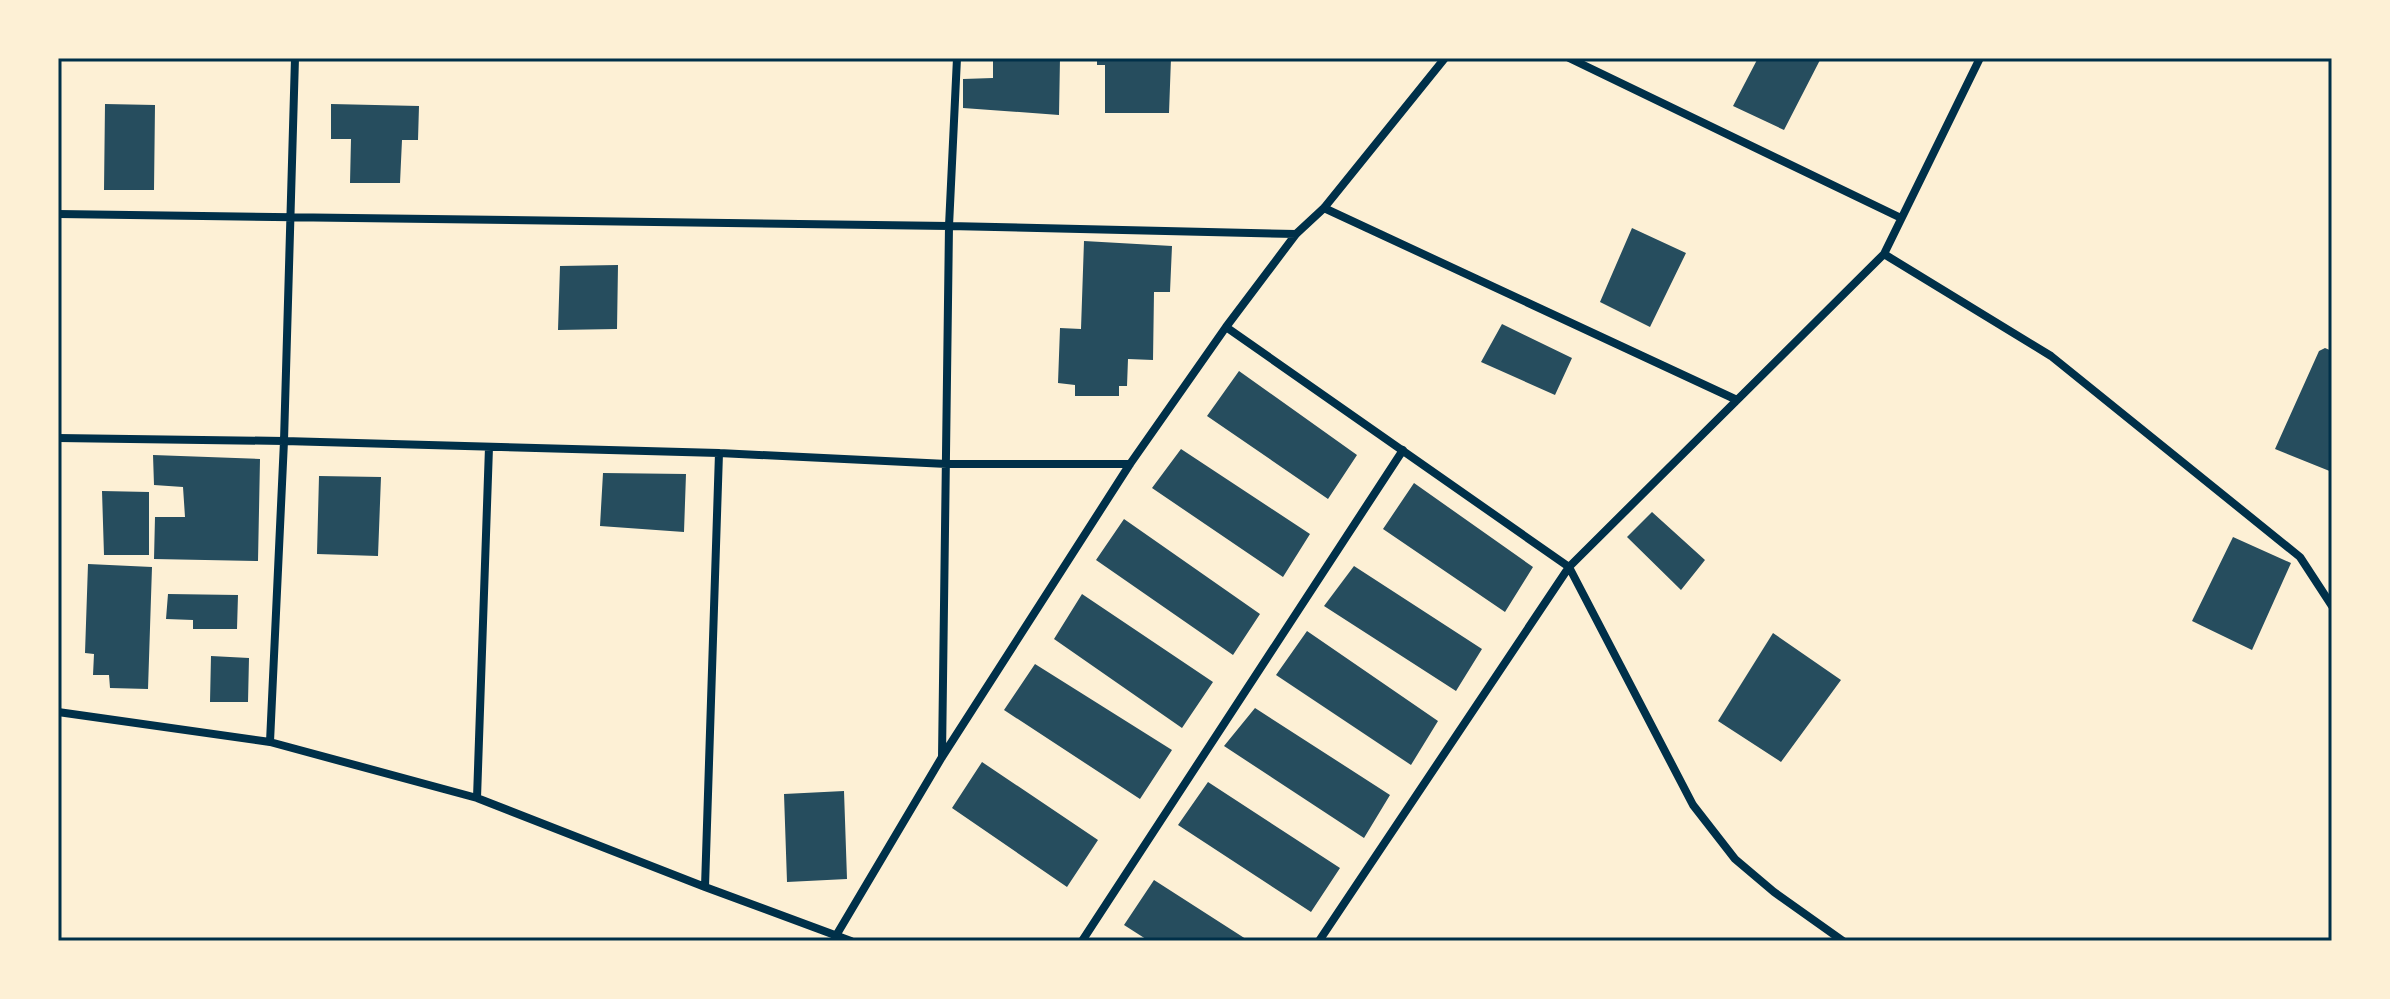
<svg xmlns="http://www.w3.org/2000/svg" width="2390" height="999" font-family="'DM Sans',sans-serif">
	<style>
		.building { fill: #264d5e }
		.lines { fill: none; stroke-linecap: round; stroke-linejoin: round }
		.minor { stroke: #003049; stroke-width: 8 }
		.neatline { fill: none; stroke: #003049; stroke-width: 3 }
	</style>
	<rect width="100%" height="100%" fill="#fdf0d5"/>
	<path class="building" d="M 993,58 L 1060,58 L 1059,115 L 963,108 L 963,79 L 993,78 Z
		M 1097,58 L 1171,58 L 1169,113 L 1105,113 L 1105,65 L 1097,65 Z
		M 1758,58 L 1820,60 L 1784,130 L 1733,106 Z
		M 105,104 L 155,105 L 154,190 L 104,190 Z
		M 331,104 L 419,106 L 418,140 L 402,140 L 400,183 L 350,183 L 351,139 L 331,139 Z
		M 1632,228 L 1686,253 L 1650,327 L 1600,302 Z
		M 1084,241 L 1172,246 L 1170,292 L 1154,292 L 1153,360 L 1128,359 L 1127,386 L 1119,386 L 1119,396 L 1075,396 L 1075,385 L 1058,383 L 1060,328 L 1081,329 Z
		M 618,265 L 617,329 L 558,330 L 560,266 Z
		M 1502,324 L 1572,358 L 1555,395 L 1481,362 Z
		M 2325,348 L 2332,351 L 2332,472 L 2275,449 L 2319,351 Z
		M 1239,371 L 1357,455 L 1328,499 L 1207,416 Z
		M 1181,449 L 1310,534 L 1283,577 L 1152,488 Z
		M 153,455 L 260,459 L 258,561 L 154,559 L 155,517 L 185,517 L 183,487 L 154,485 Z
		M 603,473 L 686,474 L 684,532 L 600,526 Z
		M 319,476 L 381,477 L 378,556 L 317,554 Z
		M 1414,483 L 1533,567 L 1505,612 L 1383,529 Z
		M 102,491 L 149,492 L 149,555 L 104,555 Z
		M 1652,512 L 1705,560 L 1681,590 L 1627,537 Z
		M 1124,519 L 1260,614 L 1233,655 L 1096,560 Z
		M 2233,537 L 2291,563 L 2252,650 L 2192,621 Z
		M 88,564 L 152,567 L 148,689 L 110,688 L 109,675 L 93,675 L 94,654 L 85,653 Z
		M 1354,566 L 1482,649 L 1456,691 L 1324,606 Z
		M 168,594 L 238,595 L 237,629 L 193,629 L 193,620 L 166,619 Z
		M 1082,594 L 1213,682 L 1182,728 L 1054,639 Z
		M 1307,631 L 1438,721 L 1411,765 L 1276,675 Z
		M 1773,633 L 1841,680 L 1781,762 L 1718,721 Z
		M 211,656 L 249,658 L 248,702 L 210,702 Z
		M 1035,664 L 1172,750 L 1140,799 L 1004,710 Z
		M 1255,708 L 1390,795 L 1364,838 L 1224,746 Z
		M 982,762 L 1098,840 L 1067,887 L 952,808 Z
		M 1208,782 L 1340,868 L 1311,912 L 1178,825 Z
		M 844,791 L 847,879 L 787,882 L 784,794 Z
		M 1154,880 L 1249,941 L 1149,941 L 1124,925 Z"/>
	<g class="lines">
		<path class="minor" d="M 1569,58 L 1901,218
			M 1324,208 L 1737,400
			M 58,214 L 949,226 L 1296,234
			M 1884,254 L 2051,356 L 2300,557 L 2332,606
			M 1226,327 L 1569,567 L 1693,805 L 1735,859 L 1774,892 L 1843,941
			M 58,438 L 284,441 L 719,453 L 947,464 L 1130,464
			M 58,712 L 270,742 L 477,798 L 705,887 L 851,941
			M 270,742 L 284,441 L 295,58
			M 942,757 L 949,226 L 957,58
			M 477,798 L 489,447
			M 705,887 L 719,453
			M 837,934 L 942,757 L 1130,464 L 1226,327 L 1296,234 L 1324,208 L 1445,58
			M 1082,941 L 1403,450
			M 1319,941 L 1569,567 L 1884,254 L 1980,58"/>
	</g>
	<rect width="2390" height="999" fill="none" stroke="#fdf0d5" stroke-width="120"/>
	<rect x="60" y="60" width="2270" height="879" class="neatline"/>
</svg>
